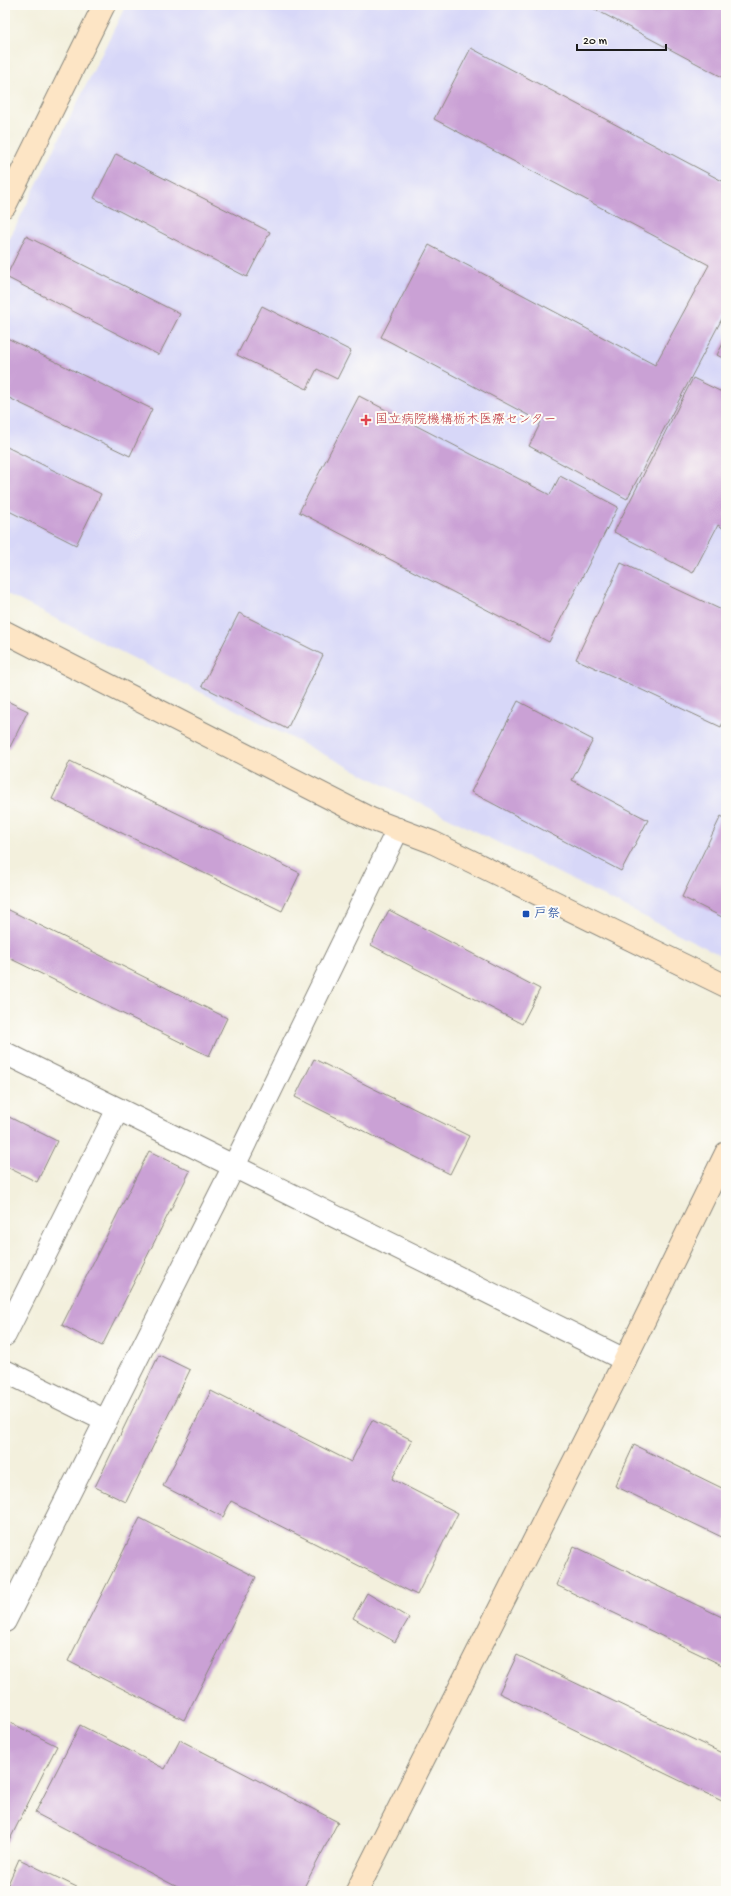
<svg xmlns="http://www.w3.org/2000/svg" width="731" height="1896" font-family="'Gochi Hand','Klee One',sans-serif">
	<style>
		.built { fill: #d7d7f8 }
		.building { fill: #caa1d5 }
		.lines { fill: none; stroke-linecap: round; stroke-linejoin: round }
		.street-casing { stroke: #88867c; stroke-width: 24 }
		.secondary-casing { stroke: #88867c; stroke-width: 24 }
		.street { stroke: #fff; stroke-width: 22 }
		.secondary { stroke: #fde5c5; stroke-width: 22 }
		.health-dot { fill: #e0444e; stroke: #fdfcf7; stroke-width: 1.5 }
		.transit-dot { fill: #1a4fb4; stroke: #fdfcf7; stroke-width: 1.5 }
		.labels { text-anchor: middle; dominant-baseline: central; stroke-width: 4; stroke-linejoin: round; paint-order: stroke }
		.health-label { font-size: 13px; fill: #be3a42; stroke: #fdfcf7; text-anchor: start }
		.transit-label { font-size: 13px; fill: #164399; stroke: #fdfcf7; text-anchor: start }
	</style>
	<rect width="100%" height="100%" fill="#fdfcf7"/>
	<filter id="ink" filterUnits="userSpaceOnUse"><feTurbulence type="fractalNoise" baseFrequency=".025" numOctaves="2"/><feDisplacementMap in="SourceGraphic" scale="8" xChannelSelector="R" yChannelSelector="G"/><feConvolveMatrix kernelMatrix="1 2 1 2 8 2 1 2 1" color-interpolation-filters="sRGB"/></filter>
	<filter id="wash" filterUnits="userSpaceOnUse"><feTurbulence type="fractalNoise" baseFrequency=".012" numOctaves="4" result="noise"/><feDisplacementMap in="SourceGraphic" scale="16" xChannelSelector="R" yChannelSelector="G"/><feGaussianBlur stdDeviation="0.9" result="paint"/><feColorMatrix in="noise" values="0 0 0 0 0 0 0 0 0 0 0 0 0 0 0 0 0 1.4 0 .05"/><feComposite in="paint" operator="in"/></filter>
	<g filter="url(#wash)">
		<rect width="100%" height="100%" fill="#f3f0dd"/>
		<path class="built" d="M 126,5 L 726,5 L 726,958 L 5,593 L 5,248 Z"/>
		<g id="blocks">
			<path class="building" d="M 587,5 L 725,5 L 726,79 Z
				M 471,48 L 726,183 L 726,311 L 627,499 L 529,446 L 541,422 L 381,337 L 429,245 L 655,365 L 709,265 L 434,119 Z
				M 116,154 L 270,232 L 247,277 L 94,198 Z
				M 26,236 L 180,314 L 159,355 L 6,277 Z
				M 262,306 L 351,351 L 337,379 L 317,369 L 307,389 L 237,355 Z
				M 5,337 L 152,409 L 130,456 L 5,396 Z
				M 726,338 L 726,360 L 717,355 Z
				M 693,378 L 726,394 L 726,530 L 718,525 L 693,573 L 614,532 Z
				M 359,396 L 550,495 L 560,476 L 618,507 L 549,642 L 299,512 Z
				M 5,446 L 101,494 L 76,545 L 5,509 Z
				M 621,563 L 726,612 L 726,715 L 721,727 L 576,659 Z
				M 239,613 L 323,655 L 287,729 L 202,686 Z
				M 5,700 L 28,711 L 9,749 L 5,747 Z
				M 518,701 L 593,740 L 572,780 L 648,820 L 621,871 L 471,792 Z
				M 70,761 L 300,873 L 282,911 L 52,799 Z
				M 721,816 L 726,819 L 726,919 L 682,897 Z
				M 5,908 L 227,1018 L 209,1056 L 5,956 Z
				M 389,910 L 540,989 L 522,1024 L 371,945 Z
				M 314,1059 L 469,1136 L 450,1174 L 295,1097 Z
				M 5,1115 L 57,1141 L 37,1182 L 5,1166 Z
				M 149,1151 L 190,1171 L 102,1346 L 62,1325 Z
				M 159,1355 L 190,1370 L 126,1502 L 95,1487 Z
				M 211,1391 L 351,1462 L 372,1420 L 412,1440 L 392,1479 L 458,1513 L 417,1595 L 231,1501 L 223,1517 L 163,1486 Z
				M 634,1445 L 726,1490 L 726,1539 L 615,1486 Z
				M 140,1518 L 256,1577 L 184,1720 L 68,1661 Z
				M 574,1546 L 726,1619 L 726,1667 L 556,1585 Z
				M 367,1593 L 409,1618 L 395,1642 L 353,1618 Z
				M 517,1655 L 726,1755 L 726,1803 L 499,1693 Z
				M 5,1720 L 57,1746 L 5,1849 Z
				M 80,1725 L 165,1769 L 180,1740 L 338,1822 L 302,1891 L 185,1891 L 35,1813 Z
				M 19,1859 L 85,1891 L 5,1891 Z"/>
		</g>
	</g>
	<g filter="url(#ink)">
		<use href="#blocks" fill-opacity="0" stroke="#88867c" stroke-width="1"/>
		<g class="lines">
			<defs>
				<path id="street" d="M 5,1053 L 625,1360
					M 5,1335 L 118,1109
					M 5,1371 L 106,1421
					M 5,1621 L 234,1166 L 398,829"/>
				<path id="secondary" d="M 5,206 L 104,5
					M 5,632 L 371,819 L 432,842 L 726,986
					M 357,1891 L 625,1360 L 726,1153"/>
			</defs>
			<use href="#street" class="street-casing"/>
			<use href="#secondary" class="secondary-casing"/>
			<use href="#street" class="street"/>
			<use href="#secondary" class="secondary"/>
		</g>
	</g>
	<path class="health-dot" d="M364 414h4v4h4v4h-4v4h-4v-4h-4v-4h4z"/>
	<rect class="transit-dot" x="522" y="910" width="8" height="8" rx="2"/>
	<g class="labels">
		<g class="health-label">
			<text x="375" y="420">国立病院機構栃木医療センター</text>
		</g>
		<g class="transit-label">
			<text x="534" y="914">戸祭</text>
		</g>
	</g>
	<rect width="731" height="1896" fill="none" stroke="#fdfcf7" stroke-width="20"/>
	<path d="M577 44v6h89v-6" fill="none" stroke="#1c1c1c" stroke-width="2"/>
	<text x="583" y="44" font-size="12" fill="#1c1c1c" stroke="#fdfcf7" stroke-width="3" paint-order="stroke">20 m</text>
</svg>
